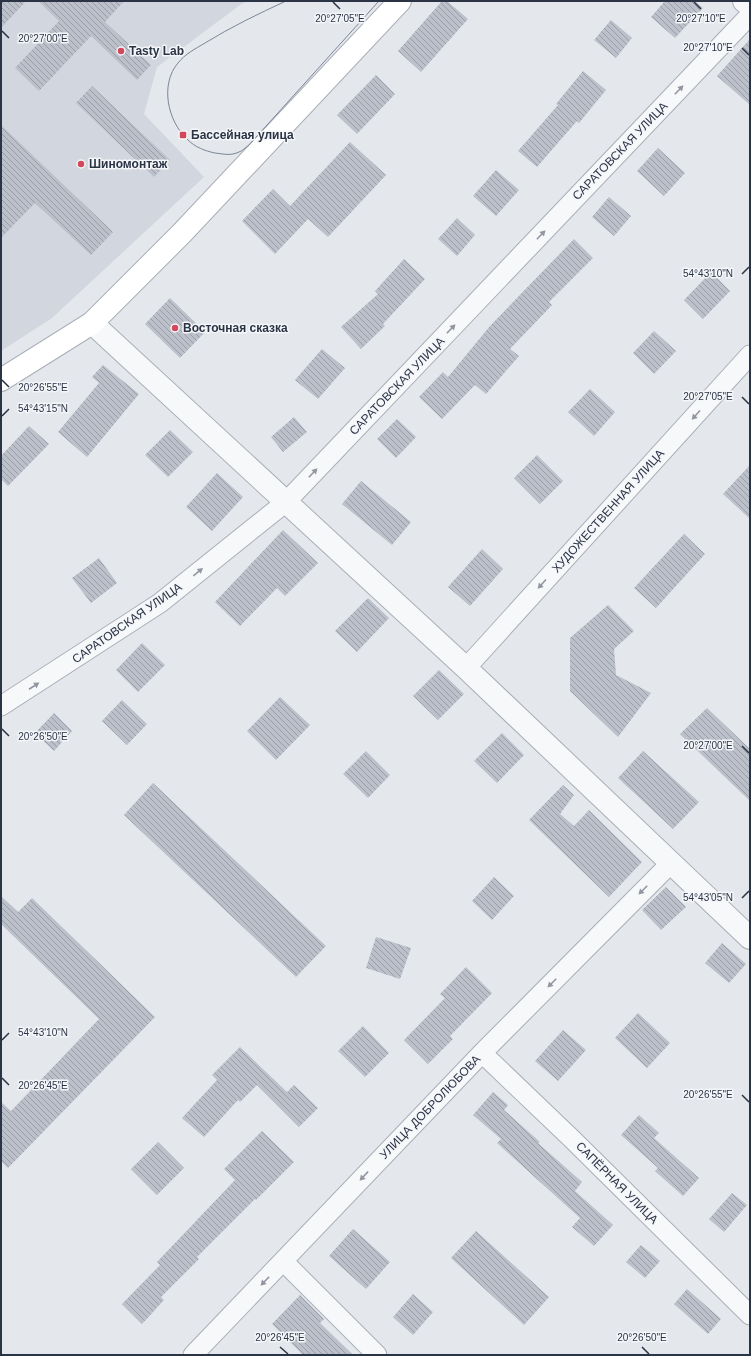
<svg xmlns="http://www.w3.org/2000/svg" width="751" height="1356" font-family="Arial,sans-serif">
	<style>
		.built { fill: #d2d6de }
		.building { fill: url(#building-back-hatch) }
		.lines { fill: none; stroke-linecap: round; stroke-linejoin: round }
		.minor-casing { stroke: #a9aeb7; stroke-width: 21 }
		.tertiary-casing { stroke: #a9aeb7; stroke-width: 24 }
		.secondary-casing { stroke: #a9aeb7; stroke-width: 24 }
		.minor { stroke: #f7f8fa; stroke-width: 19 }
		.tertiary { stroke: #f7f8fa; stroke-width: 22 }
		.secondary { stroke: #fff; stroke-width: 22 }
		.tram { stroke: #7d8696; stroke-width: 1 }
		.oneway { fill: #9196a0 }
		.ticks { fill: none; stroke: #2b3445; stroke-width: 1.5 }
		.poi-dot { fill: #d1495b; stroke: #f4f6f9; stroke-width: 1.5 }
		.labels { text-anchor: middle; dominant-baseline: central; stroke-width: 3; stroke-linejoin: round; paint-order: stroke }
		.poi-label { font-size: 12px; font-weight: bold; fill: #2b3445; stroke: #f4f6f9; text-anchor: start }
		.street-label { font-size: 12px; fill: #2b3445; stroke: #f4f6f9 }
		.ticks-label { font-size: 10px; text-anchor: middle; fill: #2b3445; stroke: #f4f6f9; stroke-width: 3; stroke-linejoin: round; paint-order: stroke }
	</style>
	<defs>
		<pattern id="building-back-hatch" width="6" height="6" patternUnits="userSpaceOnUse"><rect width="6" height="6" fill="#bbc0ca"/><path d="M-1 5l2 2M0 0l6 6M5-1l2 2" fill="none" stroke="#989da6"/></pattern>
	</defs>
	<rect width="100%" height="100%" fill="#e4e7ec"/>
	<path class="built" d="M 1,1 L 248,1 L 240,5 L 157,67 L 144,114 L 204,177 L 52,318 L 1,351 Z"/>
	<path class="building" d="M 1,1 L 26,1 L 1,28 Z
		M 38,1 L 124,1 L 105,22 L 151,65 L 137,80 L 91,36 L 39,91 L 15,68 L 59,21 Z
		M 442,1 L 447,1 L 468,19 L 421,72 L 398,51 Z
		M 665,1 L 695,1 L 703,8 L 675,38 L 651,17 Z
		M 611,20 L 632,38 L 616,58 L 594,40 Z
		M 750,39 L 750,105 L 717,76 Z
		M 583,71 L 606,90 L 579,123 L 577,121 L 537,167 L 518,151 L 558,105 L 556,104 Z
		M 376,75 L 395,94 L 357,134 L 337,115 Z
		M 92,86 L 170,160 L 154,177 L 76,103 Z
		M 1,125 L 113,232 L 91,255 L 35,203 L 1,238 Z
		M 350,142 L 386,175 L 328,237 L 308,219 L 275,254 L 242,221 L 273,189 L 290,206 Z
		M 658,148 L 685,173 L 664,196 L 637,171 Z
		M 496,170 L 519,190 L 496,216 L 473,196 Z
		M 609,197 L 631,216 L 614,236 L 592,217 Z
		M 457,218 L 475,235 L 457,256 L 438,239 Z
		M 574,239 L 593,258 L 549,302 L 552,305 L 510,349 L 519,356 L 486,394 L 475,385 L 442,419 L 419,397 L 443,372 L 448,377 L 490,326 Z
		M 404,259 L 425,279 L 383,324 L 385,326 L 361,349 L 341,327 L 378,294 L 375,291 Z
		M 711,272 L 730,291 L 703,319 L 684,300 Z
		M 170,298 L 205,332 L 180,358 L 145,324 Z
		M 654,331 L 676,351 L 654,374 L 633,353 Z
		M 322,349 L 345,368 L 318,399 L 295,380 Z
		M 103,365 L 139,394 L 87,457 L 58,432 L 99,383 L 92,377 Z
		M 590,389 L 615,412 L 594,436 L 568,412 Z
		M 294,417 L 307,432 L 283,452 L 271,437 Z
		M 397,419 L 416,437 L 396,458 L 377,439 Z
		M 29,426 L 49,444 L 8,486 L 1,479 L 1,456 Z
		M 170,430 L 193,452 L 168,477 L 145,455 Z
		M 537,455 L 563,481 L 540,504 L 514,478 Z
		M 750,465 L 750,519 L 723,494 Z
		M 217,473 L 243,497 L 212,531 L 186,507 Z
		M 361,481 L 411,522 L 392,545 L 342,504 Z
		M 283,530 L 318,563 L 285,596 L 277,588 L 240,626 L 215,602 Z
		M 684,534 L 705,554 L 656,608 L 634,588 Z
		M 482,549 L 503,569 L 470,606 L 448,587 Z
		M 99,558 L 117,583 L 91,603 L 72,578 Z
		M 368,598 L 389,618 L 357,652 L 335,631 Z
		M 608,605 L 634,631 L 614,649 L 616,675 L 651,693 L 618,737 L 570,691 L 570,638 Z
		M 142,643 L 165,665 L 138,692 L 116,670 Z
		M 439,670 L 464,694 L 438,720 L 413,696 Z
		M 280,697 L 310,725 L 276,760 L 247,731 Z
		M 122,700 L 147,724 L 127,745 L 102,721 Z
		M 707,708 L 750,749 L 750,801 L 680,734 Z
		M 54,713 L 72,731 L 54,751 L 35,733 Z
		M 502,733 L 524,755 L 497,783 L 474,761 Z
		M 366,751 L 390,775 L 368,798 L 343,774 Z
		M 643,751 L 699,802 L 673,829 L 618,778 Z
		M 153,783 L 326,946 L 296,977 L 124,815 Z
		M 563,785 L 574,795 L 560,814 L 574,826 L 589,810 L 642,862 L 609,897 L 529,820 Z
		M 494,877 L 514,896 L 492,920 L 472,901 Z
		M 666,887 L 686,907 L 661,930 L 642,910 Z
		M 1,896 L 18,912 L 32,898 L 155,1017 L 8,1168 L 1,1161 L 1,1102 L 11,1111 L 99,1019 L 1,924 Z
		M 376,937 L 411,948 L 400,979 L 366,968 Z
		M 722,943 L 746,964 L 729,983 L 705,963 Z
		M 466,967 L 492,993 L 450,1036 L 453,1039 L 428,1064 L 404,1040 L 445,998 L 440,994 Z
		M 638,1013 L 670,1043 L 647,1068 L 615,1038 Z
		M 363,1026 L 389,1053 L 365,1077 L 338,1051 Z
		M 563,1030 L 586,1050 L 558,1081 L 535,1061 Z
		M 240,1047 L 287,1092 L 294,1085 L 318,1108 L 299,1127 L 257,1085 L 240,1102 L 238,1100 L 204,1137 L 182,1118 L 217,1080 L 212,1075 Z
		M 493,1092 L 508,1105 L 504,1110 L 540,1142 L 538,1143 L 582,1182 L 575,1191 L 613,1225 L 594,1246 L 572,1227 L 580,1218 L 497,1143 L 501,1139 L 473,1115 Z
		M 639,1115 L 659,1133 L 654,1138 L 699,1178 L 683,1196 L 655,1171 L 658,1168 L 621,1135 Z
		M 262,1131 L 294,1162 L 256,1200 L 255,1199 L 197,1257 L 199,1259 L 161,1297 L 164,1300 L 142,1324 L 122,1304 L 160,1265 L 157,1262 L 235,1180 L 224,1169 Z
		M 158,1142 L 184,1168 L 157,1195 L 131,1169 Z
		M 732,1193 L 747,1205 L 724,1232 L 709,1219 Z
		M 353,1229 L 390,1262 L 366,1289 L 329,1256 Z
		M 476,1231 L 549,1297 L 524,1325 L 451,1258 Z
		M 641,1245 L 660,1261 L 645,1278 L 626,1262 Z
		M 687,1289 L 721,1319 L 708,1334 L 674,1304 Z
		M 413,1294 L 433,1312 L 413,1335 L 393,1317 Z
		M 300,1295 L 324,1319 L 320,1323 L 353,1355 L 303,1355 L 272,1324 Z"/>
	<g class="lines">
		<defs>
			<path id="minor" d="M 466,668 L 750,355
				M 1,706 L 160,603 L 286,502 L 750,15
				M 482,1053 L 572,1139 L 750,1315
				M 283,1261 L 377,1355
				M 193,1355 L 482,1053 L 671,863"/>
			<path id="tertiary" d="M 744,1 L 750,6
				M 92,323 L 466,668 L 750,938"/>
			<path id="secondary" d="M 1,380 L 92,323 L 182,233 L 400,1"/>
		</defs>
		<use href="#minor" class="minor-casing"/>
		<use href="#tertiary" class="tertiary-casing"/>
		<use href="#secondary" class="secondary-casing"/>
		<use href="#minor" class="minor"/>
		<use href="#tertiary" class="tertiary"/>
		<use href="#secondary" class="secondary"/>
		<path class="tram" d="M 286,1 C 258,14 231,27 205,43 C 195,49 185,54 178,63 C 160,84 167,121 188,140 C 195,147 205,151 215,153 C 223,154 231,156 239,152 C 242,151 245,148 249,145 L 379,1"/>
	</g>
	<defs><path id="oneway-solid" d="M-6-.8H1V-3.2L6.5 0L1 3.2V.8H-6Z"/></defs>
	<g class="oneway">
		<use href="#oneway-solid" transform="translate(679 90) rotate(-46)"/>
		<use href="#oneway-solid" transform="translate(541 235) rotate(-46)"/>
		<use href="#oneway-solid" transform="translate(451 329) rotate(-46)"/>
		<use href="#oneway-solid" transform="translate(696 415) rotate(132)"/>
		<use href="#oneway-solid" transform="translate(313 473) rotate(-46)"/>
		<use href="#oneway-solid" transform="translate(198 572) rotate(-39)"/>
		<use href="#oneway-solid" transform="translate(542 584) rotate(132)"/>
		<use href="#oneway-solid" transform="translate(34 686) rotate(-33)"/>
		<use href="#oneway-solid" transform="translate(643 890) rotate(135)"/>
		<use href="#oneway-solid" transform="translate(552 983) rotate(135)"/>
		<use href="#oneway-solid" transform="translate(364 1176) rotate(133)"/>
		<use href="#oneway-solid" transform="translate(265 1281) rotate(134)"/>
	</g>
	<path class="ticks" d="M 333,2 L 340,9M 694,2 L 701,9M 2,31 L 9,38M 742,48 L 749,55M 742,274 L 749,267M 2,380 L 9,387M 742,397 L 749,404M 2,416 L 9,409M 2,729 L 9,736M 742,746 L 749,753M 742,898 L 749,891M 2,1040 L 9,1033M 2,1078 L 9,1085M 742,1095 L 749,1102M 280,1347 L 288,1354M 642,1347 L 649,1354"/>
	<g class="poi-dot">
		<circle cx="121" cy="51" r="4"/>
		<rect x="179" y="131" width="8" height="8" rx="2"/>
		<circle cx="81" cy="164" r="4"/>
		<circle cx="175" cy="328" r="4"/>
	</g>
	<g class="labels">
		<g class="poi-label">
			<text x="129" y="51">Tasty Lab</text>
			<text x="191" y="135">Бассейная улица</text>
			<text x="89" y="164">Шиномонтаж</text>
			<text x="183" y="328">Восточная сказка</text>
		</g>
		<g class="street-label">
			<text transform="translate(620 151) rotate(-46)">САРАТОВСКАЯ УЛИЦА</text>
			<text transform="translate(397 386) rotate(-46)">САРАТОВСКАЯ УЛИЦА</text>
			<text transform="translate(608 511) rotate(-48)">ХУДОЖЕСТВЕННАЯ УЛИЦА</text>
			<text transform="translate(127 623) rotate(-35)">САРАТОВСКАЯ УЛИЦА</text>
			<text transform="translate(430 1107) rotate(-46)">УЛИЦА ДОБРОЛЮБОВА</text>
			<text transform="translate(617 1183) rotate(45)">САПЁРНАЯ УЛИЦА</text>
		</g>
	</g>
	<g class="ticks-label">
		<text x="340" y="22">20°27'05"E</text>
		<text x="701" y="22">20°27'10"E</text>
		<text x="43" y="42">20°27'00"E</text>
		<text x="708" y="51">20°27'10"E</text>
		<text x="708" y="277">54°43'10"N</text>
		<text x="43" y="391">20°26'55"E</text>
		<text x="708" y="400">20°27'05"E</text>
		<text x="43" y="412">54°43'15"N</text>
		<text x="43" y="740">20°26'50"E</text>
		<text x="708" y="749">20°27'00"E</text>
		<text x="708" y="901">54°43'05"N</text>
		<text x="43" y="1036">54°43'10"N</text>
		<text x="43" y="1089">20°26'45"E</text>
		<text x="708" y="1098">20°26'55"E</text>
		<text x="280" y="1341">20°26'45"E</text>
		<text x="642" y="1341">20°26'50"E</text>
	</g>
	<rect width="751" height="1356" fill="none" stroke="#2b3445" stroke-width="4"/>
</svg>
